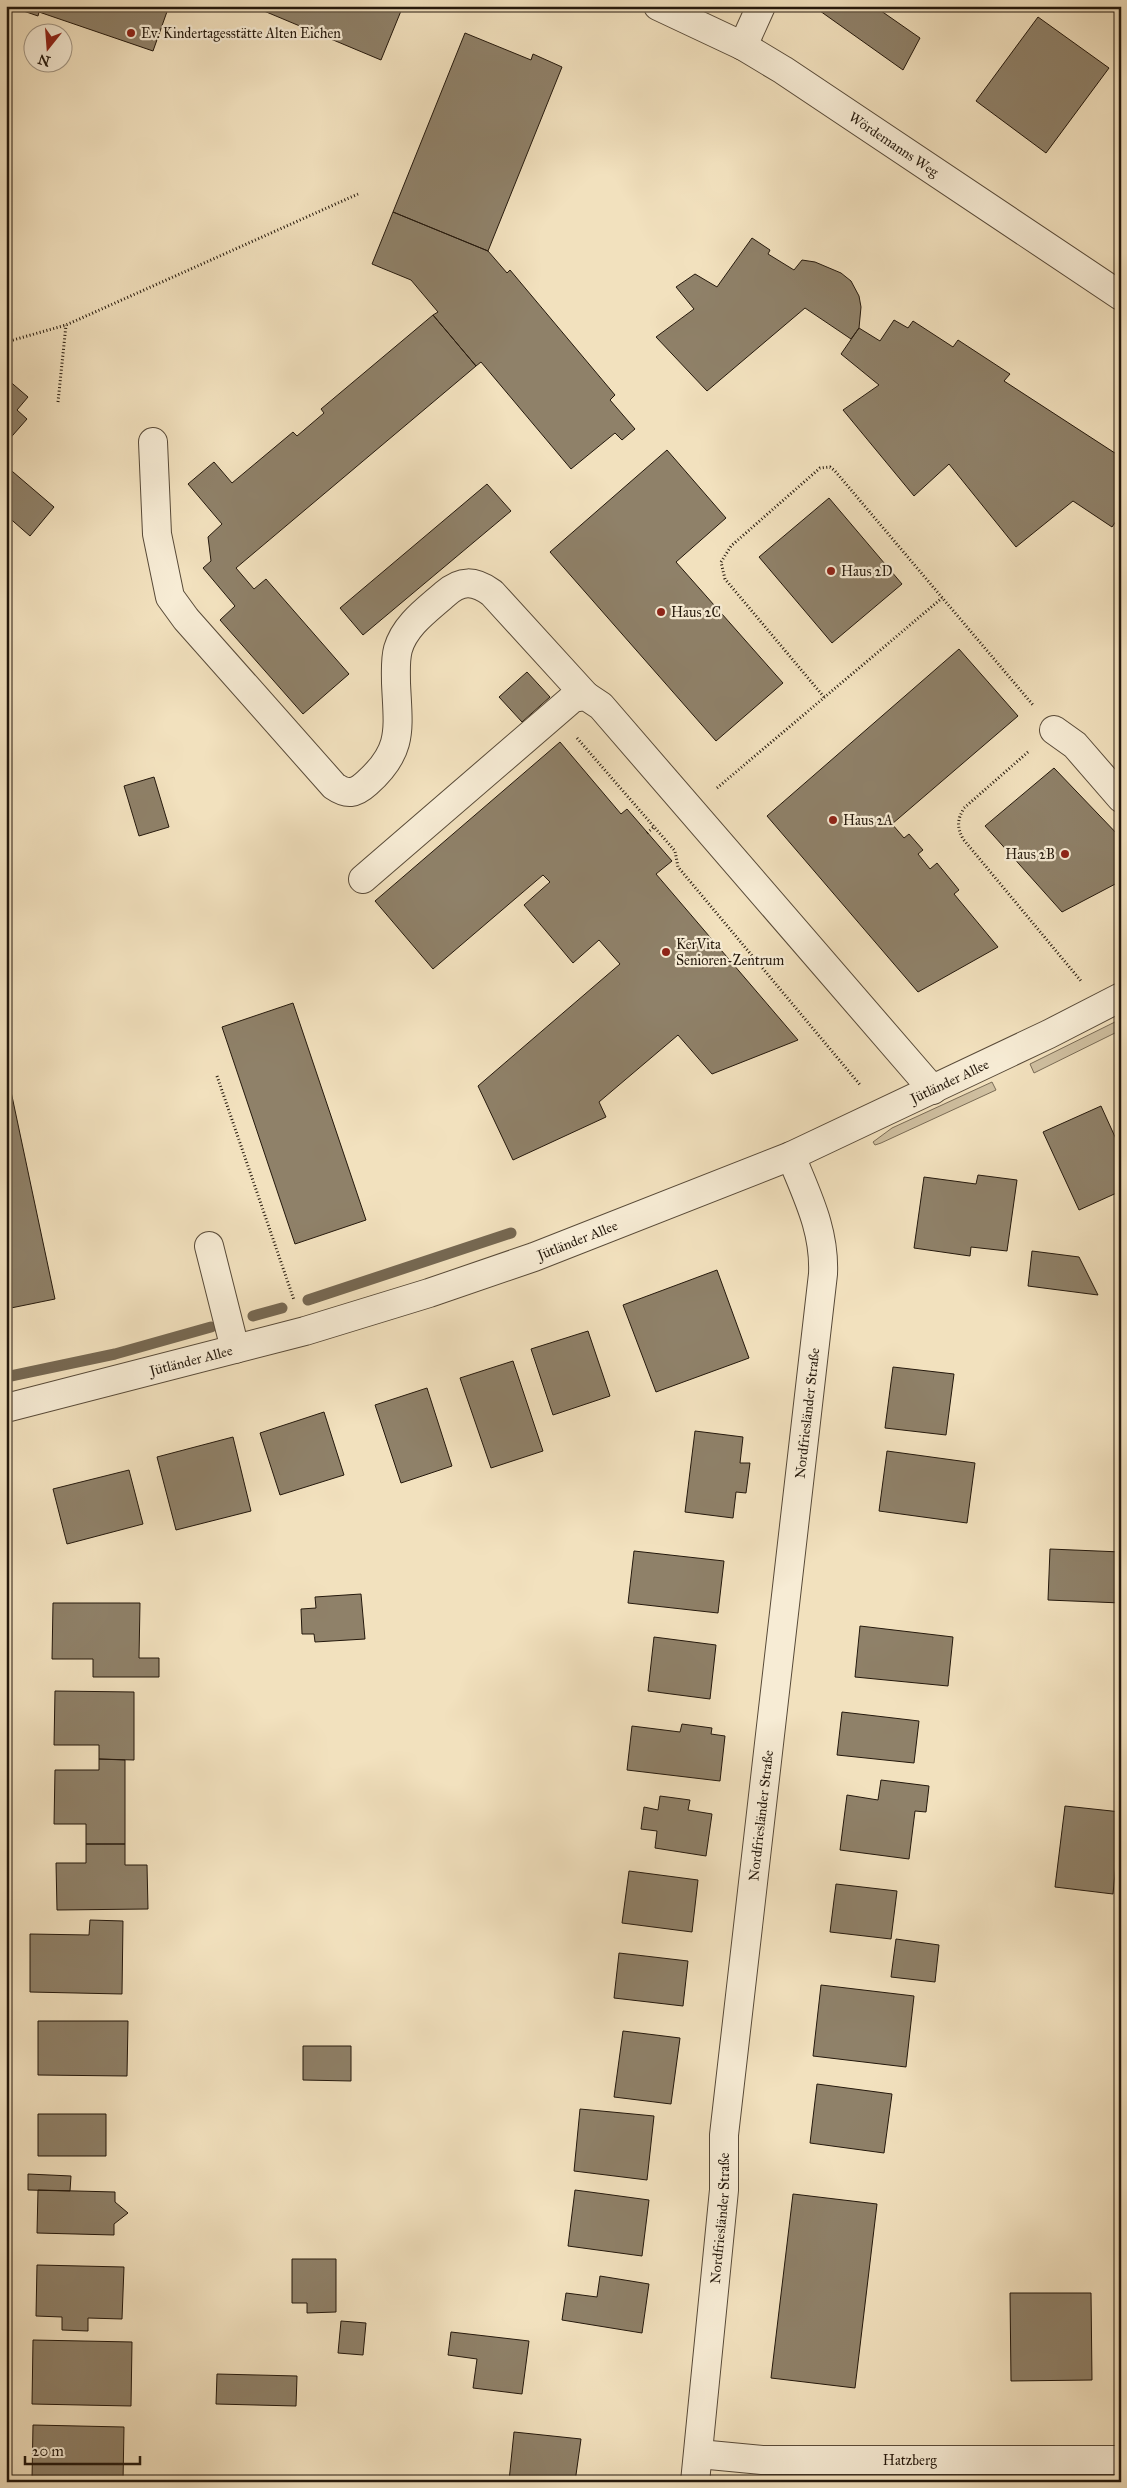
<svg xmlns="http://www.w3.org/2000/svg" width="1127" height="2488" font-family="'IM FELL Great Primer',serif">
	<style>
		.green { fill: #cfbfa0; stroke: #7a6c56 }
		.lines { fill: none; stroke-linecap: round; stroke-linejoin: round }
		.stream { stroke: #766852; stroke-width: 11 }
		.building { fill: #8f8169; stroke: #24180c }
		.minor-casing { stroke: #584a38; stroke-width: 30 }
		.path { stroke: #24180c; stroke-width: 3; stroke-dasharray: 1 2.5; stroke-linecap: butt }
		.minor { stroke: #f7ecd5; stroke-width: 28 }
		.poi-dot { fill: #8f2418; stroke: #f7ecd5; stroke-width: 2 }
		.labels { text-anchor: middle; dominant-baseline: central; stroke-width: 4.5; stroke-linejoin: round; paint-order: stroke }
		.poi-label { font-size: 14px; fill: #24180c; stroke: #f7ecd5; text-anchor: start }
		.street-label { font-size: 14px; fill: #24180c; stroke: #f7ecd5 }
	</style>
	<rect width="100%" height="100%" fill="#f2e1be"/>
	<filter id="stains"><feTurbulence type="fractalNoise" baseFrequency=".004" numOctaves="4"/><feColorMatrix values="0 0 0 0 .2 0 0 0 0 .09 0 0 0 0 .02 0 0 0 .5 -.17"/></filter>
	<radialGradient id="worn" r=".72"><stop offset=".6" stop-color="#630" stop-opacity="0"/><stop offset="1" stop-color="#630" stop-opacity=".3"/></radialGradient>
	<path class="green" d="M 1121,1019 L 1121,1030 L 1034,1073 L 1030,1064 Z
		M 992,1082 L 996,1090 L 881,1143 L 875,1145 L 873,1142 L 892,1128 Z"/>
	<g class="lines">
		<path class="stream" d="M 308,1300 L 511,1233
			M 253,1316 L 282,1308
			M 6,1377 L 115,1354 L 211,1327"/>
	</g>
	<path class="building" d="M 9,6 L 169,6 L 153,51 L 39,12 L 38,16 Z
		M 252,6 L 403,6 L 381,60 Z
		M 813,6 L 874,6 L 920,38 L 903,70 Z
		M 1038,17 L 1109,68 L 1046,153 L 976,101 Z
		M 465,33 L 531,60 L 533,54 L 562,67 L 488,251 L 393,212 Z
		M 393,212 L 488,251 L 507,273 L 510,270 L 615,395 L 610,400 L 635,429 L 622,440 L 615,433 L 571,469 L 481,362 L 476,366 L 433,315 L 438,312 L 411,280 L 372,264 Z
		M 752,238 L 770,250 L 768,254 L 794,270 L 802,260 L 815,262 L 841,273 L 851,281 L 859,296 L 861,307 L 859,328 L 851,339 L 805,308 L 707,391 L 656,337 L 694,309 L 676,287 L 695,274 L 717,287 Z
		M 433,315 L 476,366 L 236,568 L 254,589 L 266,579 L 349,674 L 303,714 L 220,620 L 235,606 L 203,568 L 211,561 L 208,537 L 222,524 L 188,484 L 214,462 L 232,483 L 293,432 L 297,436 L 324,413 L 321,409 Z
		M 894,320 L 908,328 L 913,321 L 953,347 L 958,340 L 1010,374 L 1004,381 L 1121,457 L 1119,468 L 1121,470 L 1121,514 L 1112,527 L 1073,501 L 1016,547 L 949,464 L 914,496 L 843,410 L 879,385 L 841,354 L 859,328 L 880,341 Z
		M 7,379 L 28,397 L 17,410 L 27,419 L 6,443 Z
		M 667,450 L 726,518 L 676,562 L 783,683 L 716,741 L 550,552 Z
		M 6,466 L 54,507 L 30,536 L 6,515 Z
		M 487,484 L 511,511 L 363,635 L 340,608 Z
		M 829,498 L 902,584 L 832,643 L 759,557 Z
		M 959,649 L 1018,716 L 892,824 L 904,838 L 909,834 L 923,850 L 918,854 L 930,869 L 937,863 L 959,890 L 954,894 L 998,947 L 918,992 L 767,816 Z
		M 527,672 L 550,697 L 522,722 L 499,697 Z
		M 560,742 L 621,814 L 627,809 L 672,861 L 656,874 L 798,1040 L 712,1074 L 678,1035 L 599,1102 L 606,1117 L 513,1160 L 478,1086 L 620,964 L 599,940 L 573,963 L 524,905 L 550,882 L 543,875 L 433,969 L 375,901 Z
		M 1054,768 L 1121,838 L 1121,881 L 1062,912 L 985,826 Z
		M 154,777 L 169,827 L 139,836 L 124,786 Z
		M 293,1003 L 366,1220 L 295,1244 L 222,1027 Z
		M 9,1082 L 55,1299 L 6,1309 L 6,1083 Z
		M 1101,1106 L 1121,1150 L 1121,1191 L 1079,1210 L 1043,1132 Z
		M 978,1175 L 1017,1180 L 1007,1251 L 971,1247 L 970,1256 L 914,1248 L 924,1177 L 976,1184 Z
		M 1032,1251 L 1079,1257 L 1098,1295 L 1028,1286 Z
		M 717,1270 L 749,1358 L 656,1392 L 623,1305 Z
		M 588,1331 L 610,1396 L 553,1415 L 531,1349 Z
		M 513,1361 L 543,1451 L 491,1468 L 460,1378 Z
		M 893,1367 L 954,1374 L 946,1435 L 885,1428 Z
		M 427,1388 L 452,1466 L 401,1483 L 375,1405 Z
		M 324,1412 L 344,1475 L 280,1495 L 260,1433 Z
		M 695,1431 L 743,1437 L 740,1463 L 750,1463 L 746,1493 L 736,1492 L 733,1518 L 685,1512 Z
		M 233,1437 L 251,1511 L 176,1530 L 157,1457 Z
		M 887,1451 L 975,1463 L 967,1523 L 879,1511 Z
		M 129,1470 L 143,1524 L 67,1544 L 53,1489 Z
		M 1050,1549 L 1121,1552 L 1121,1603 L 1048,1600 Z
		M 634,1551 L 724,1561 L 718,1613 L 628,1603 Z
		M 361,1594 L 365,1639 L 315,1642 L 314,1634 L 302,1634 L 301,1609 L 316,1608 L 315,1597 Z
		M 53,1603 L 140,1603 L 139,1658 L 159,1658 L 159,1677 L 93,1677 L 93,1659 L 52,1659 Z
		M 860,1626 L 953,1637 L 948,1686 L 855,1677 Z
		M 654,1637 L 716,1645 L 710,1699 L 648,1691 Z
		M 55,1691 L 134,1692 L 134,1760 L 99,1759 L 99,1745 L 54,1745 Z
		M 842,1712 L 919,1721 L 914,1763 L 837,1755 Z
		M 682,1724 L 712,1728 L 711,1734 L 725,1736 L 720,1781 L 627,1770 L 632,1726 L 680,1732 Z
		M 99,1759 L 125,1760 L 125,1844 L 86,1844 L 86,1824 L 54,1824 L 55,1770 L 99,1770 Z
		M 881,1780 L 929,1786 L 926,1812 L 915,1811 L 909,1859 L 840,1850 L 847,1795 L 878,1800 Z
		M 660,1796 L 690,1800 L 688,1810 L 712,1814 L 706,1856 L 655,1848 L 657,1831 L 641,1829 L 644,1807 L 658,1810 Z
		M 1065,1806 L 1121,1812 L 1113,1894 L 1055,1887 Z
		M 86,1844 L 125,1844 L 125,1865 L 147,1865 L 148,1909 L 57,1910 L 56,1863 L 86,1863 Z
		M 629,1871 L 698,1880 L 692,1932 L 622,1923 Z
		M 836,1884 L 897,1891 L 891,1939 L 830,1932 Z
		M 90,1920 L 123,1921 L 122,1994 L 30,1992 L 30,1934 L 89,1935 Z
		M 896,1939 L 939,1945 L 935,1982 L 891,1977 Z
		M 619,1953 L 688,1961 L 683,2006 L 614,1998 Z
		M 821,1985 L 914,1996 L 906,2067 L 813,2056 Z
		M 38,2021 L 128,2021 L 127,2076 L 38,2075 Z
		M 623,2031 L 680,2038 L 671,2104 L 614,2097 Z
		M 303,2046 L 351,2046 L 351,2081 L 303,2080 Z
		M 817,2084 L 892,2094 L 884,2153 L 810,2143 Z
		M 580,2109 L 654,2116 L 647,2180 L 574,2171 Z
		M 38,2114 L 106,2114 L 106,2156 L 38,2156 Z
		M 28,2174 L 71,2176 L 70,2191 L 28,2190 Z
		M 38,2190 L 115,2192 L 115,2202 L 128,2213 L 114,2224 L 114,2235 L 37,2233 Z
		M 575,2190 L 649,2200 L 642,2256 L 568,2246 Z
		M 793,2194 L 877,2204 L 855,2388 L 771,2378 Z
		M 292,2259 L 336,2259 L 336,2312 L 307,2313 L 307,2303 L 292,2303 Z
		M 37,2265 L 124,2267 L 122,2319 L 88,2318 L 88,2331 L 62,2330 L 62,2317 L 36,2316 Z
		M 600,2276 L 649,2284 L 642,2333 L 562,2320 L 566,2293 L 597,2297 Z
		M 1010,2293 L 1091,2293 L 1092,2380 L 1011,2381 Z
		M 341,2321 L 366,2323 L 363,2355 L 338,2353 Z
		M 451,2332 L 529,2341 L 522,2394 L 473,2388 L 477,2359 L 448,2355 Z
		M 33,2340 L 132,2342 L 131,2406 L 32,2404 Z
		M 217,2374 L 297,2376 L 296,2406 L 216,2404 Z
		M 33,2425 L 124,2427 L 123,2482 L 32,2479 Z
		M 514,2432 L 581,2439 L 575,2482 L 509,2481 Z"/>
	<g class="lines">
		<defs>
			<g id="minor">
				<path id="s1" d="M 658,6 L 743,46 L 783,70 L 1121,296"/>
				<path d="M 743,46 L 761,6"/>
				<path d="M 153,442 L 157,534 L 170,597 L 186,619 L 334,786 C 347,795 355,794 367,783 C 404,750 398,729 396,683 C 396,672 395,660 398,649 C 405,625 427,610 445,594 C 461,580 474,580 492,593 L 586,696"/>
				<path d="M 1054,730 L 1075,745 L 1121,798"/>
				<path d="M 363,879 L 573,698 L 586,696 L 601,706 L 933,1090"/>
				<path d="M 209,1246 L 235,1349"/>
				<path id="s2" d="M 6,1408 L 305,1331 L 429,1293 L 534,1257 L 791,1156 L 1049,1034 L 1121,997"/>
				<path id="s3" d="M 699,2454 L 762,2460 L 1121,2460"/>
				<path id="s4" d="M 695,2482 L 724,2190 L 724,2135 L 823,1274 C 825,1230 807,1196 791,1156"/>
			</g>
		</defs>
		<use href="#minor" class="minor-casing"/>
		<path class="path" d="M 6,342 L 66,325 L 358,194
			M 58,402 L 66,325
			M 824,697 L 725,579 L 721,562 L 731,546 L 820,468 L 830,467 L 835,471 L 1033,705
			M 577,738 L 675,851 L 678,867 L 861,1086
			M 1028,752 L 964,808 C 957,820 957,827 963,839 L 1081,981
			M 717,788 L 942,598
			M 647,833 L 655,826
			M 217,1076 L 294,1300"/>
		<use href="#minor" class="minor"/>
	</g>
	<g class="poi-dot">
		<circle cx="131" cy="33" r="5"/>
		<circle cx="831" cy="571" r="5"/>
		<circle cx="661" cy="612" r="5"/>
		<circle cx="833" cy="820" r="5"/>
		<circle cx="1065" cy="854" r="5"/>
		<circle cx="666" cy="952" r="5"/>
	</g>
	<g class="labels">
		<g class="poi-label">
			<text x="141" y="33">Ev. Kindertagesstätte Alten Eichen</text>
			<text x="841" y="571">Haus 2D</text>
			<text x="671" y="612">Haus 2C</text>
			<text x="843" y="820">Haus 2A</text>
			<text x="1055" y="854" text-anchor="end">Haus 2B</text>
			<text x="676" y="944">KerVita<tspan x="676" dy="16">Senioren-Zentrum</tspan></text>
		</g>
		<g class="street-label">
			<text stroke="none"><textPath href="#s1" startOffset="274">Wördemanns Weg</textPath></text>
			<text stroke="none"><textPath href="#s2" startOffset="1001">Jütländer Allee</textPath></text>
			<text stroke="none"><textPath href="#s2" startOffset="596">Jütländer Allee</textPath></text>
			<text stroke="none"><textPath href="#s2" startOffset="191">Jütländer Allee</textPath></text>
			<text stroke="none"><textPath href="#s4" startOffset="1075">Nordfriesländer Straße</textPath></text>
			<text stroke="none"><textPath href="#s4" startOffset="670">Nordfriesländer Straße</textPath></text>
			<text stroke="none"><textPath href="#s4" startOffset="265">Nordfriesländer Straße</textPath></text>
			<text stroke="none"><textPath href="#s3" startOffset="211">Hatzberg</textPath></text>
		</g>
	</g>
	<rect width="1127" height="2488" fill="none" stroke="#f2e1be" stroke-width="25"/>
	<rect x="8" y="8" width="1112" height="2473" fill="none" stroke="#24180c" stroke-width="2.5"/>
	<rect x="12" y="12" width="1102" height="2463" fill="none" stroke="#24180c"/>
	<g transform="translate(48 48) rotate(197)"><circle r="24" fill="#f7ecd5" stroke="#a39785"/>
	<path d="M0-4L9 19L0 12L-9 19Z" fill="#8f2418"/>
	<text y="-8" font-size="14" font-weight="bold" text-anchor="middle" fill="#24180c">N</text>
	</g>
	<path d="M25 2456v8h115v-8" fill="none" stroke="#24180c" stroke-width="2.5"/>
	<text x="32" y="2456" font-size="15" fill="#24180c" stroke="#f7ecd5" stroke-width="4" paint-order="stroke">20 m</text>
	<rect width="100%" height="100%" filter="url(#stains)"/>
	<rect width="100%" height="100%" fill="url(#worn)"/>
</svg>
